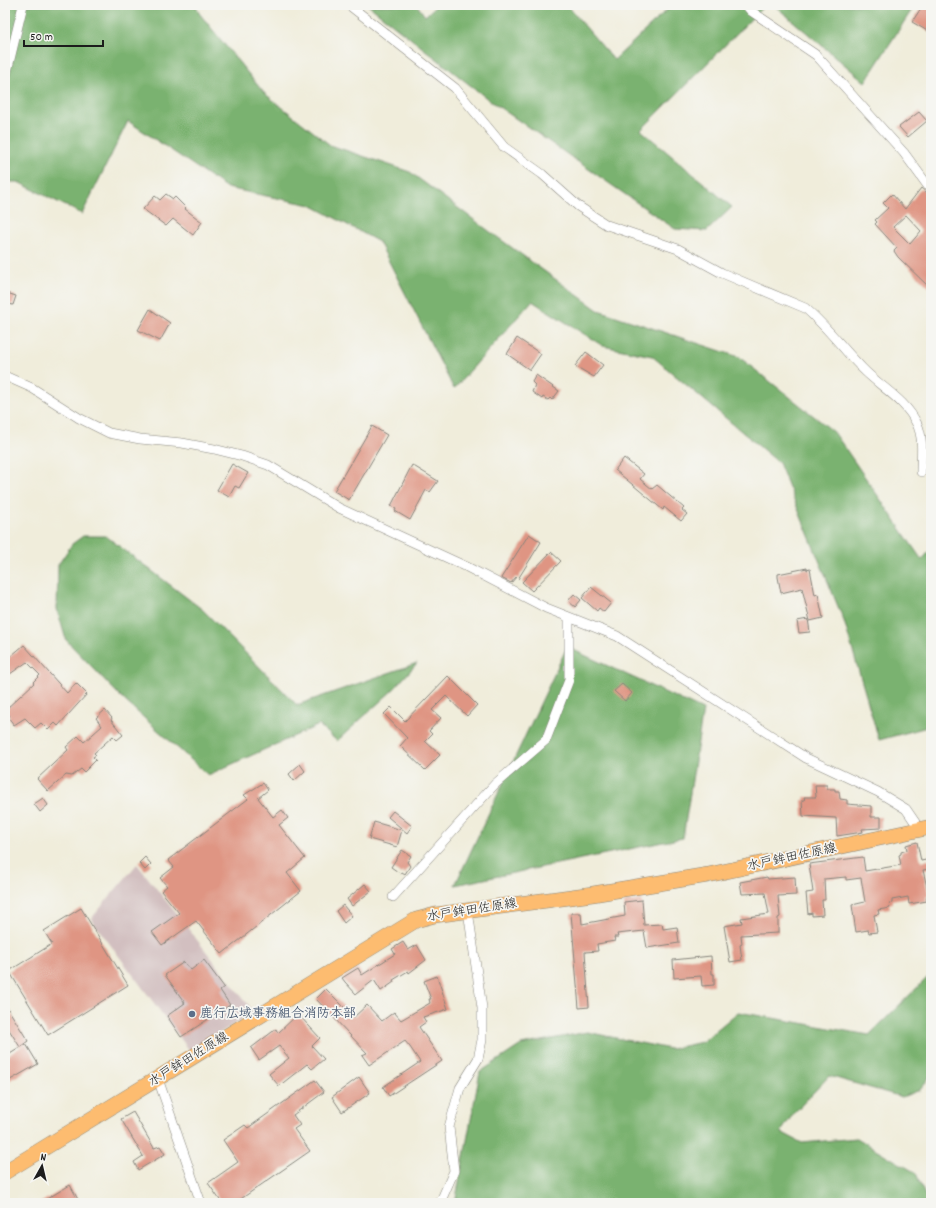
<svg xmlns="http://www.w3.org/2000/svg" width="936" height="1208" font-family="Dekko,'Klee One',sans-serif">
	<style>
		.industrial { fill: #d2bfc0 }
		.forest { fill: #7ab270; stroke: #4b6746 }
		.building { fill: #df9583; fill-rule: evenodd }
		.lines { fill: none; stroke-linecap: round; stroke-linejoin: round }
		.minor-casing { stroke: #86847c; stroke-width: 10 }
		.primary-casing { stroke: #86847c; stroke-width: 16 }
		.minor { stroke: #fff; stroke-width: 9 }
		.primary { stroke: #fdbc6f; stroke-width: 15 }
		.service-dot { fill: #5c6f8a; stroke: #f6f6f2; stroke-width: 1.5 }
		.labels { text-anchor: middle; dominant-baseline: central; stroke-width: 3.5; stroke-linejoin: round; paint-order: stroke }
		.street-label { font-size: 13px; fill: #1c1c1c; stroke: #f6f6f2 }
		.service-label { font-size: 13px; font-weight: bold; fill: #4e5e75; stroke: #f6f6f2; text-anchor: start }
	</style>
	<rect width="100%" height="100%" fill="#f6f6f2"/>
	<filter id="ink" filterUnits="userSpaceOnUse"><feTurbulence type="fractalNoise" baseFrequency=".025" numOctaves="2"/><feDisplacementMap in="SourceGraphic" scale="8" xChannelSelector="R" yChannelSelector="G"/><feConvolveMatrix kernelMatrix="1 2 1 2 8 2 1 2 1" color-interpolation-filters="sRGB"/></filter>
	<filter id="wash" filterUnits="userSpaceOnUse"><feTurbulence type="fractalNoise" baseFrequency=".012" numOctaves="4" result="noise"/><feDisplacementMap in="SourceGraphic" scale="16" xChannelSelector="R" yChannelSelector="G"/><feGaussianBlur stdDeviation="0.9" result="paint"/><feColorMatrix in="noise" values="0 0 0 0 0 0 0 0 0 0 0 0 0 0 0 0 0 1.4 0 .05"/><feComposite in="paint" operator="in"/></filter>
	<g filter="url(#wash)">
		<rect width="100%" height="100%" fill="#f0eddb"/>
		<path class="industrial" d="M 137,864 L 254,1012 L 190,1051 L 91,919 Z"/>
		<path class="forest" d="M 5,5 L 196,5 L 199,13 L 264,93 L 330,145 L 410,172 L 489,231 L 598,310 L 739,357 L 834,432 L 922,560 L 931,549 L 931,726 L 879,740 L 844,621 L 779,463 L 652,356 L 603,346 L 532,301 L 454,389 L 379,242 L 311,205 L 227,188 L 128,121 L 82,214 L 18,182 L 5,182 Z
			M 368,5 L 417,5 L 425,16 L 437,5 L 567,5 L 614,60 L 672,5 L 765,5 L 641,130 L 732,207 L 707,231 L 675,229 L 489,100 Z
			M 774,5 L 915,5 L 865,82 Z
			M 83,536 L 106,536 L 203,610 L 297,705 L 417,663 L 395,688 L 337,741 L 319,725 L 208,775 L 124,700 L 66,640 L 57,609 L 58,565 L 72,544 Z
			M 567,647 L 703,710 L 683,838 L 455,885 Z
			M 931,974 L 931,1075 L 920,1090 L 902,1097 L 829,1076 L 793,1114 L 781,1132 L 802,1143 L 857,1138 L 916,1173 L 928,1203 L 455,1203 L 480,1072 L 521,1045 L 587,1032 L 670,1049 L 702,1042 L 738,1012 L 869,1035 Z"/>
		<g id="blocks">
			<path class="building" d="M 923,5 L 931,5 L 931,33 L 912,22 Z
				M 919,112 L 927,121 L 908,137 L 899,127 Z
				M 921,188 L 931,196 L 931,289 L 898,257 L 894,251 L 897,248 L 875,224 L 877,222 L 875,220 L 888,208 L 883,203 L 892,194 L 905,209 ZM 906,215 L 921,231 L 910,244 L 893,227 Z
				M 166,194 L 173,199 L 175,197 L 186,208 L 185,209 L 202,222 L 193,235 L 173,219 L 166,226 L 143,209 L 155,196 L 160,200 Z
				M 7,293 L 16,296 L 13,305 L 5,303 Z
				M 150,309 L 170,323 L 160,341 L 138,330 Z
				M 517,338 L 541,354 L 530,370 L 507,354 Z
				M 586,352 L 603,365 L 594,377 L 575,366 Z
				M 536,375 L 559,391 L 552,400 L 550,398 L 548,400 L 543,397 L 542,399 L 532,392 L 535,385 L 532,382 Z
				M 372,426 L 387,435 L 349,500 L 334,491 Z
				M 624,458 L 644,474 L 640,479 L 652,489 L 657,485 L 684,508 L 682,510 L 687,514 L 681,521 L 664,507 L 663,510 L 615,470 Z
				M 232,464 L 248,473 L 239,488 L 235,486 L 229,497 L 217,490 Z
				M 412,465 L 438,481 L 430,492 L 426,490 L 410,520 L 395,511 L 396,509 L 391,506 Z
				M 529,534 L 541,542 L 518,579 L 516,577 L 511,583 L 501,578 Z
				M 551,552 L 561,561 L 532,591 L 522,582 Z
				M 807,568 L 807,570 L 810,569 L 815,595 L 818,594 L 823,618 L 810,621 L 802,588 L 781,593 L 778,577 L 778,574 Z
				M 591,587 L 611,603 L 604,612 L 599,608 L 597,611 L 582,598 Z
				M 574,594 L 581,600 L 575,607 L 568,601 Z
				M 808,619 L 810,632 L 799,633 L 797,621 Z
				M 24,645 L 67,693 L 76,683 L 87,694 L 58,726 L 55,723 L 48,730 L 41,723 L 35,728 L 25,718 L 14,725 L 8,717 L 10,716 L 5,710 L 34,683 L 33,682 L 40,675 L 27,662 L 10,674 L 5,667 L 5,661 Z
				M 448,676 L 477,705 L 467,716 L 446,696 L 432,710 L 441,718 L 429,731 L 432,734 L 425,741 L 440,755 L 425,770 L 400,746 L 407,738 L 384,714 L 391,707 L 405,721 Z
				M 622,684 L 632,693 L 625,701 L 614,691 Z
				M 105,710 L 112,718 L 111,720 L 123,735 L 117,740 L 113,736 L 94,753 L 96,755 L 93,757 L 96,760 L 84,772 L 81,769 L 72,776 L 66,775 L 48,791 L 37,779 L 68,750 L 66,747 L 78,736 L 84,742 L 102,726 L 96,718 Z
				M 300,764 L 305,771 L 294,781 L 289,774 Z
				M 263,783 L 268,790 L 258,798 L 273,817 L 282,810 L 288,818 L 279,825 L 305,858 L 287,873 L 301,891 L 222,954 L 196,921 L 162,945 L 152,932 L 179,913 L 161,891 L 167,886 L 160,878 L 174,867 L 168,860 L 248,799 L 244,795 Z
				M 815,785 L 827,785 L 827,789 L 835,789 L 835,791 L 839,791 L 840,799 L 847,800 L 847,804 L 871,806 L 871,817 L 881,817 L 881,828 L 862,829 L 863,832 L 837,836 L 836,818 L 803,816 L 802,800 L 805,800 L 804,797 L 816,797 Z
				M 43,798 L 48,805 L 40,812 L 34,804 Z
				M 393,811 L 412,826 L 407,833 L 388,817 Z
				M 374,822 L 402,830 L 397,847 L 369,839 Z
				M 917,842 L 921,861 L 931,859 L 931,869 L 923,870 L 929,896 L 926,897 L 927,901 L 909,904 L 908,897 L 892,900 L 892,903 L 889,904 L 890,908 L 878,910 L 879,914 L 874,915 L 877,932 L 869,933 L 868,930 L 856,932 L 852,905 L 865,902 L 861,878 L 846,880 L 846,877 L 824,879 L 825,900 L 822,900 L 823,915 L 812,916 L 812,913 L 808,914 L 806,893 L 813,892 L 809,864 L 863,857 L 865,871 L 901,865 L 899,855 L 901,854 L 901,852 L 907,850 L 906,845 Z
				M 402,850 L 411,856 L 407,862 L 410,866 L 405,874 L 402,872 L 401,874 L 391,867 Z
				M 145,857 L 151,864 L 145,870 L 139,863 Z
				M 767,877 L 768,879 L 795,877 L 796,895 L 778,896 L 780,917 L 778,918 L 778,933 L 741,935 L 742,944 L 740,945 L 742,960 L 730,962 L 724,926 L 742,923 L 741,918 L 769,914 L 765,893 L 742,894 L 740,882 Z
				M 365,884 L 371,891 L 352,906 L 347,899 Z
				M 642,900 L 644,925 L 662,924 L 663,929 L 677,927 L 679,943 L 647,948 L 644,931 L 617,934 L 618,937 L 614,937 L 615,941 L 597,944 L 598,951 L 585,952 L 589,1007 L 579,1008 L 571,913 L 581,913 L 582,924 L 625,916 L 624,902 Z
				M 343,905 L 352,916 L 344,923 L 336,911 Z
				M 81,908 L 128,985 L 48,1035 L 9,971 L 52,944 L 44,931 Z
				M 403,942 L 408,950 L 417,945 L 426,960 L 409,973 L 408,971 L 393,980 L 394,982 L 381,991 L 374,980 L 356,994 L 345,982 L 342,978 L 358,968 L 362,975 L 395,954 L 392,949 Z
				M 711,956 L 712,974 L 714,974 L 714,985 L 702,986 L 701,976 L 674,978 L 673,960 Z
				M 204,960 L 224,987 L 220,990 L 230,1005 L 181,1037 L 167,1016 L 185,1003 L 165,975 L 184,962 L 191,970 Z
				M 437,976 L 448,1009 L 423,1017 L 426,1022 L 419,1027 L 442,1061 L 389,1096 L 383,1087 L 420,1062 L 410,1047 L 405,1041 L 369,1065 L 362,1055 L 367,1053 L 316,999 L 326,989 L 354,1017 L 367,1005 L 382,1021 L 394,1012 L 401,1020 L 430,1003 L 429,999 L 431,999 L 424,981 Z
				M 5,1004 L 28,1041 L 20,1047 L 8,1028 L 5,1030 Z
				M 298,1014 L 320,1038 L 312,1046 L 324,1059 L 312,1069 L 307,1064 L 279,1086 L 269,1074 L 289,1058 L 279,1046 L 259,1060 L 251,1048 L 276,1029 L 278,1033 Z
				M 26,1044 L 38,1064 L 5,1083 L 5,1057 Z
				M 359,1077 L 370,1093 L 342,1112 L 332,1097 Z
				M 315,1080 L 324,1092 L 293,1115 L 300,1125 L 294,1129 L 310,1151 L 235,1203 L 222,1203 L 208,1183 L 238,1162 L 223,1140 L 245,1125 L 248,1128 Z
				M 133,1112 L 154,1148 L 160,1146 L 165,1154 L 138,1170 L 134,1162 L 143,1156 L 121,1119 Z
				M 70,1185 L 80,1203 L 40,1203 Z"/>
		</g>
	</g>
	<g filter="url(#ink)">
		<use href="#blocks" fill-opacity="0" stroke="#86847c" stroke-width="1"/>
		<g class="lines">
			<defs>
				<path id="minor" d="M 349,5 L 455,88 L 504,147 L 542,174 L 578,206 L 593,216 L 607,225 L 678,249 L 722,273 L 805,308 C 828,327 845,352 866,372 C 884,389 906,401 917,424 C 924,438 921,457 921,472
					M 746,5 L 751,11 L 816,55 L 904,153 L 931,190
					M 5,80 L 23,5
					M 5,376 L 32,388 L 79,418 L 109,433 L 140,439 L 182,443 L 214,449 L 242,456 L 268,465 L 339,508 L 467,567 L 546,608 L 617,636 L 806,758 L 878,792 L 906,809 L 921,831
					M 393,897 L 495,784 L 546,740 L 569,680 L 569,618
					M 158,1079 L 201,1203
					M 440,1203 L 454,1171 L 449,1127 L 460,1088 L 478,1059 L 482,1040 L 482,1008 L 468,911"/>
				<path id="primary" d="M 5,1172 L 416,920 L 435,915 L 593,894 L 708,875 L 931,827"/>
			</defs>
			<use href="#minor" class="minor-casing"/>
			<use href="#primary" class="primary-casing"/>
			<use href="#minor" class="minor"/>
			<use href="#primary" class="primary"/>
		</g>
	</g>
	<circle class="service-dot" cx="192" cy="1014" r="4"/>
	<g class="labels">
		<g class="street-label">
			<text transform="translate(792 858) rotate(-12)">水戸鉾田佐原線</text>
			<text transform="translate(472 911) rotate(-9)">水戸鉾田佐原線</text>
			<text transform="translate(189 1060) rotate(-32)">水戸鉾田佐原線</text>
		</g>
		<g class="service-label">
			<text x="200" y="1014">鹿行広域事務組合消防本部</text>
		</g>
	</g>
	<rect width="936" height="1208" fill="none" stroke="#f6f6f2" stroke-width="20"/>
	<g transform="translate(42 1166) rotate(8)" stroke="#f6f6f2" stroke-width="3" paint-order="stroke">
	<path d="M0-3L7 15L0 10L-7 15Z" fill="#1c1c1c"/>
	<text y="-6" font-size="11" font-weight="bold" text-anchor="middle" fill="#1c1c1c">N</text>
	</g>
	<path d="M24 40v6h79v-6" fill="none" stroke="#1c1c1c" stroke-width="2"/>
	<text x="30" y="40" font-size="12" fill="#1c1c1c" stroke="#f6f6f2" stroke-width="3" paint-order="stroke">50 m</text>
</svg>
